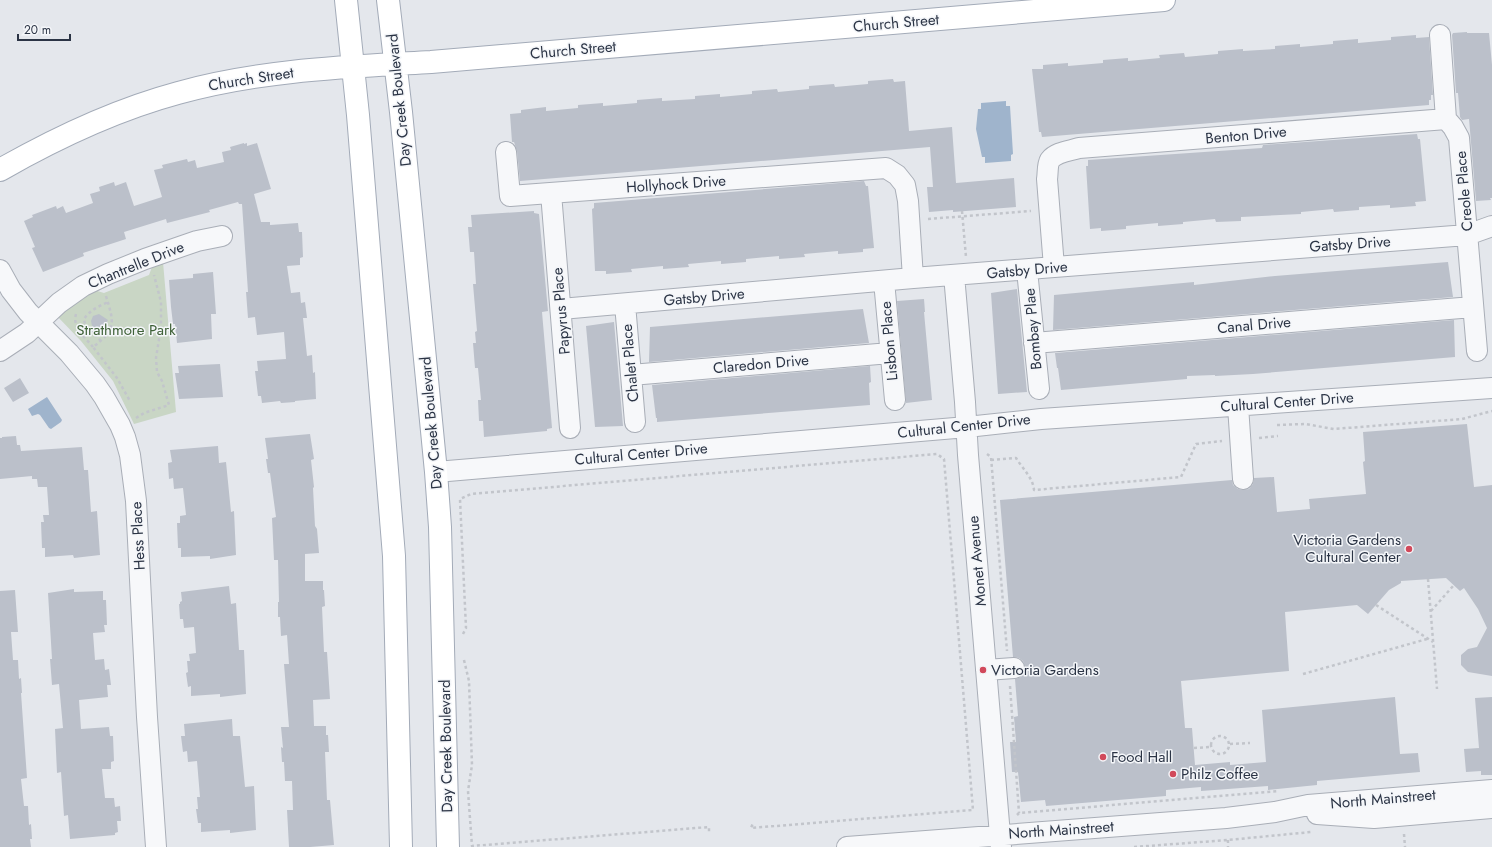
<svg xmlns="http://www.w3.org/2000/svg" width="1492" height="847" font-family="Jost,sans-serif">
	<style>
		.green { fill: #c9d6c5 }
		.water { fill: #9fb4cc }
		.building { fill: #bbc0ca }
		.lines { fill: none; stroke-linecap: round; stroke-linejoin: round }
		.minor-casing { stroke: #a9aeb7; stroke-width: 22 }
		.major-casing { stroke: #a3abb8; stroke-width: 24 }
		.path { stroke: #c2c5cb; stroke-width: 2.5; stroke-dasharray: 3 3; stroke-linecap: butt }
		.minor { stroke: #f7f8fa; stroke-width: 20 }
		.major { stroke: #fff; stroke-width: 22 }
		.poi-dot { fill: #d1495b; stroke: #f4f6f9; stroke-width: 1.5 }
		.labels { text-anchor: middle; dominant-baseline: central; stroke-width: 3; stroke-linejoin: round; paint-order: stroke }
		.street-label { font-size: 15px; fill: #2b3445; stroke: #f4f6f9 }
		.park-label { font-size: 15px; fill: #3f6138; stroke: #f4f6f9 }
		.poi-label { font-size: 15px; fill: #2b3445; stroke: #f4f6f9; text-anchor: start }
	</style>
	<rect width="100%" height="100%" fill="#e4e7ec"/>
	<path class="green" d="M 163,262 L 176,412 L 134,424 L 113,381 L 81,341 L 57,316 L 94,290 L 104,293 L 149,275 L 152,267 Z"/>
	<path class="water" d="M 1006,101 L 1006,106 L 1010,106 L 1013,154 L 1011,155 L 1011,161 L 985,163 L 985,157 L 982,157 L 976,129 L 978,109 L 981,109 L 981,103 Z
		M 47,397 L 62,420 L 61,422 L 51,429 L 49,428 L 40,415 L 38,414 L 32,416 L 28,409 Z"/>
	<path class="building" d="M 1467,32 L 1467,33 L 1489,33 L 1492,65 L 1492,198 L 1490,198 L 1491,200 L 1476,201 L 1469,119 L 1462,120 L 1460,117 L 1458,93 L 1456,93 L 1452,35 L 1453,33 Z
		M 1416,35 L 1416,38 L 1429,37 L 1433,95 L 1431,95 L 1431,100 L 1429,100 L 1429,105 L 1042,137 L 1041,132 L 1039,132 L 1032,69 L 1043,69 L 1043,65 L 1068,63 L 1068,66 L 1103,63 L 1103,60 L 1128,58 L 1128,61 L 1160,58 L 1159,55 L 1184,53 L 1185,57 L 1218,54 L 1218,51 L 1243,49 L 1243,51 L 1275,49 L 1275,46 L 1300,44 L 1300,47 L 1333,44 L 1333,41 L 1358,39 L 1358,43 L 1391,40 L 1391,37 Z
		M 893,79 L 894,82 L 905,81 L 909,131 L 952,127 L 956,183 L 1014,178 L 1016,207 L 953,212 L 953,210 L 929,212 L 927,187 L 933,187 L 930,147 L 520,181 L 517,151 L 514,142 L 512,142 L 510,114 L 521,113 L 521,110 L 546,107 L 546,111 L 578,108 L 578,105 L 603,103 L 603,106 L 637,103 L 637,100 L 662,98 L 662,101 L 695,99 L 695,96 L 720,94 L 720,97 L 752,94 L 752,91 L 777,89 L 778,92 L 809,89 L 809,86 L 834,84 L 835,87 L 868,84 L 868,81 Z
		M 1417,134 L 1418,139 L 1420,139 L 1426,201 L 1415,202 L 1416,206 L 1390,208 L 1390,205 L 1359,207 L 1359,210 L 1334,212 L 1333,209 L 1301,212 L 1301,214 L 1241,217 L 1241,221 L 1216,222 L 1215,219 L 1183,222 L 1183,224 L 1158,226 L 1158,223 L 1126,226 L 1126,229 L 1101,231 L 1101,228 L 1090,229 L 1086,166 L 1088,166 L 1088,160 L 1262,148 L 1263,145 Z
		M 244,143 L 244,144 L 247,143 L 247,146 L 257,143 L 271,189 L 254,194 L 261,222 L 270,222 L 270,225 L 298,223 L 299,232 L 302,232 L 303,257 L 300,258 L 300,265 L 287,266 L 291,293 L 300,292 L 301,303 L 305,302 L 307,318 L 303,318 L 307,356 L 312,355 L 313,373 L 315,372 L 316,399 L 295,401 L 295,402 L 281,403 L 280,401 L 262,403 L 261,396 L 258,396 L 255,371 L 258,371 L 257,361 L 286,359 L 284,332 L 257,335 L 255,317 L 248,318 L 246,292 L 248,292 L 242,204 L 239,204 L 238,202 L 209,210 L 210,212 L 167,223 L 166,219 L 124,232 L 126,239 L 83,253 L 84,256 L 43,272 L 32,248 L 35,247 L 24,221 L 33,217 L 32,215 L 56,206 L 57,209 L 63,206 L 66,213 L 93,203 L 90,194 L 100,191 L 99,187 L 114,182 L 115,186 L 126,182 L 134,206 L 162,197 L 154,170 L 163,168 L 162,165 L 187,159 L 188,162 L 195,160 L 197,168 L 224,162 L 222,152 L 231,150 L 230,147 Z
		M 864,181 L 866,186 L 868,186 L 874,248 L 863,249 L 863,252 L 838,254 L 838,251 L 804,254 L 805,257 L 779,259 L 779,256 L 746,259 L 746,262 L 721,264 L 721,261 L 688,264 L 689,267 L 663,269 L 663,266 L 631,269 L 632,272 L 606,274 L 606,271 L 595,271 L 592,209 L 594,208 L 594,203 Z
		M 534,211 L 534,213 L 539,214 L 548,311 L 542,312 L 552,428 L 547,429 L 547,431 L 484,437 L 483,421 L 479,421 L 478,400 L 481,400 L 478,368 L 475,368 L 473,343 L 476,343 L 475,332 L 477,331 L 473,284 L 476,284 L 474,252 L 470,252 L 468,227 L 472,227 L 471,215 Z
		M 1448,262 L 1453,297 L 1053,330 L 1054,295 L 1194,282 L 1194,285 L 1275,276 Z
		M 213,272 L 216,314 L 211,314 L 212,339 L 177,343 L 175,324 L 173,324 L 171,307 L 169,280 L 193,278 L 193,274 Z
		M 1017,289 L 1027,392 L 998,394 L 991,293 Z
		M 924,299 L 925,312 L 924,312 L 932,400 L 906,403 L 897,301 Z
		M 863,309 L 869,343 L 649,362 L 650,327 Z
		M 99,314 L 108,320 L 103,328 L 97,329 L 92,326 L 91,321 L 93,316 Z
		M 1454,320 L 1455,357 L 1253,374 L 1215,376 L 1215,375 L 1187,376 L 1187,379 L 1061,390 L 1058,368 L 1057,368 L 1055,353 Z
		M 614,322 L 623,426 L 595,427 L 586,326 Z
		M 220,364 L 223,397 L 179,399 L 175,373 L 179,373 L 178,366 Z
		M 870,366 L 871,382 L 869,383 L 870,405 L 657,422 L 657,418 L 656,418 L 652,385 Z
		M 20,378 L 29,393 L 13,402 L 4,388 Z
		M 1467,424 L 1474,487 L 1492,485 L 1492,676 L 1468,672 L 1461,665 L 1461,655 L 1468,649 L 1477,647 L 1487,628 L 1478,609 L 1464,588 L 1460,591 L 1446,578 L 1401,581 L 1401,583 L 1389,590 L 1368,614 L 1357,605 L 1285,612 L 1289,671 L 1181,681 L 1185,728 L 1192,728 L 1195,765 L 1230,762 L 1230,765 L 1266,762 L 1262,710 L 1395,697 L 1400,754 L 1418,753 L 1420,772 L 1317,781 L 1317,785 L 1268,790 L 1268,786 L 1201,791 L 1201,787 L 1166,790 L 1166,796 L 1046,806 L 1045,800 L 1021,802 L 1018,772 L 1012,772 L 1010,742 L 1016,742 L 1014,717 L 1018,716 L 1015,679 L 1021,677 L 1024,673 L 1025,668 L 1023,661 L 1019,658 L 1013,657 L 1000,500 L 1232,480 L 1233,485 L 1238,489 L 1244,490 L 1249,489 L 1253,484 L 1254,478 L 1274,477 L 1277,512 L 1310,509 L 1309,499 L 1366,494 L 1363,462 L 1365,461 L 1363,432 Z
		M 310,434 L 314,459 L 311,460 L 314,487 L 313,488 L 315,526 L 317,529 L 319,553 L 305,554 L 305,581 L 323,581 L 323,590 L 324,590 L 325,606 L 322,607 L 324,652 L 327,652 L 330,699 L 313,700 L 314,726 L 326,726 L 326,735 L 328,735 L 329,752 L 325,752 L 327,800 L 330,800 L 334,845 L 310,847 L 289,847 L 287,810 L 293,810 L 292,781 L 285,781 L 284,762 L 282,762 L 281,747 L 283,748 L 281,727 L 289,727 L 284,664 L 289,664 L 287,635 L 281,636 L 280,617 L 278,617 L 278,602 L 279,602 L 278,560 L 274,560 L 272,518 L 276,517 L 270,473 L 268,473 L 266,459 L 268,459 L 265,438 Z
		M 16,436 L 17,445 L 20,445 L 21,451 L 82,447 L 84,470 L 88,470 L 91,512 L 97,511 L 100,555 L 74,558 L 73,555 L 45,557 L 45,548 L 42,548 L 41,522 L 44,522 L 43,515 L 49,515 L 47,487 L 38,487 L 37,479 L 32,479 L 32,476 L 0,479 L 0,438 L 2,438 L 2,437 Z
		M 218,446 L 219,463 L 226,462 L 231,512 L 234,511 L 236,555 L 210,559 L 210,556 L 181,557 L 181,548 L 178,548 L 177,523 L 180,523 L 180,516 L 186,515 L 183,488 L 174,489 L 173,478 L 169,479 L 168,463 L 172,462 L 170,450 Z
		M 229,586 L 231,604 L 236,603 L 239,650 L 244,650 L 246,694 L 220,697 L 220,694 L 191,696 L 191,686 L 188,687 L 186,673 L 188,672 L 187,661 L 190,661 L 189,654 L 196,653 L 194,627 L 184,628 L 183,619 L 180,619 L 179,604 L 180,604 L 180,602 L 182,601 L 181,592 Z
		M 74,589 L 74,592 L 103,591 L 103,600 L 106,600 L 107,625 L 104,625 L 105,632 L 93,633 L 95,660 L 104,659 L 105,670 L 109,669 L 111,685 L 107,685 L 108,697 L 79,700 L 81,729 L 109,727 L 110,736 L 113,736 L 114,761 L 111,762 L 111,769 L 102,769 L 105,798 L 114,798 L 115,807 L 120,806 L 121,821 L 117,821 L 118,832 L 115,833 L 115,835 L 70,839 L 68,815 L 64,816 L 61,772 L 57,773 L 55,729 L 63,728 L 59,684 L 52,685 L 50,659 L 52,659 L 48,593 Z
		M 15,590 L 18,632 L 11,632 L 13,660 L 18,660 L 19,679 L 21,678 L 22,693 L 21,693 L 27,778 L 21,779 L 24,806 L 28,806 L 29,825 L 31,824 L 32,839 L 30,839 L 31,847 L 0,847 L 0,591 Z
		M 1492,697 L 1492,775 L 1481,775 L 1481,771 L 1466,772 L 1464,749 L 1479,748 L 1475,698 Z
		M 232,719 L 233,736 L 240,736 L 245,787 L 254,786 L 256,830 L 230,833 L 230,830 L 201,832 L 201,823 L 198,823 L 196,809 L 198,809 L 197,797 L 200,797 L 197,761 L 188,762 L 187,751 L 183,752 L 181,736 L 185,736 L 184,724 Z"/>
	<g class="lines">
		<defs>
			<path id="minor" d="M 1440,35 L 1446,119 L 1453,127 L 1459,138 L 1477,351
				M 506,152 L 510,196 L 886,168 L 897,175 L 905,185 L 908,201 L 913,278
				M 551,193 L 570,428
				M 1054,267 L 1047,179 C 1048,174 1047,165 1050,160 C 1056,152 1070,151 1079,148 L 1446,119
				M 0,270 L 11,290 L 28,312 L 69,353 L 95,384 L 104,397 L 120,425 L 125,437 L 130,455 L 136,501 L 147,717 L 156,847
				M 1027,270 L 1039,389
				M 954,275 L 965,402 L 968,455 L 1001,847
				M 884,281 L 895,400
				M 625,304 L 635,422
				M 561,309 L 913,278 L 1467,235 L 1492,226
				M 1034,343 L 1473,307
				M 0,351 L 27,333 L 59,303 L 83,286 L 108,274 L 145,259 L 197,241 L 222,236
				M 631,375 L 890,353
				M 1238,406 L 1243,479
				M 436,472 L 967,427 L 1041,419 L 1492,388
				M 986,670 L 1014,668
				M 1317,814 L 1374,818 L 1492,808
				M 847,847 L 1226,818 L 1275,812 L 1308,805 L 1492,790"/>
			<path id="major" d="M 346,0 L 358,115 L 394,556 L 401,847
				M 388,0 L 401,112 L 436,472 L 440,527 L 448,847
				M 0,170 C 56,138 115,110 178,93 C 260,70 346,67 431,62 L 1164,0"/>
		</defs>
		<use href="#minor" class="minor-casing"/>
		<use href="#major" class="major-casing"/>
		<path class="path" d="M 962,211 L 966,257
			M 928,219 L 1031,211
			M 106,296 C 114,323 117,329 93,347 L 117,378 L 130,401
			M 76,314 C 72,328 85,337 93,347
			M 101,341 L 85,325 L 84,319 C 89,311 99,306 108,302
			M 136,418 L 144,413 L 169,405 L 162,381 L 157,372 L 156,358 L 161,327 L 161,302 L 154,275
			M 1277,425 L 1305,424 L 1334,429 L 1462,419 L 1492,411
			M 1259,438 L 1278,436
			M 987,454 L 991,457 L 1007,651
			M 991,460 L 1016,458 C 1023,469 1033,478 1034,490 L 1181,477 L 1196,444 L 1222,441
			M 1428,579 L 1437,689
			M 1376,605 L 1433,642
			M 1431,611 L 1454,585
			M 463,634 L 466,628 L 460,499 L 471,494 L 937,454 L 944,459 L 973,810 L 751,828 L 753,823
			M 464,660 L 469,681 L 472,765 L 468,791 L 472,846 L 709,827 L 709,833
			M 1303,674 L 1427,639
			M 1010,686 L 1019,813
			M1211 745a9 9 0 1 1 18 0a9 9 0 1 1-18 0Z
			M 1230,744 L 1250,743
			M 1194,748 L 1211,747
			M 1017,815 L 1019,813 L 1278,791
			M 1404,834 L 1405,847
			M 1228,840 L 1228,847
			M 1134,847 L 1228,840 L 1311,832"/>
		<use href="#minor" class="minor"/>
		<use href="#major" class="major"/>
	</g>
	<g class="poi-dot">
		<circle cx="1409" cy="549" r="4"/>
		<circle cx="983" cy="670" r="4"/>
		<circle cx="1103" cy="757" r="4"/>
		<circle cx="1173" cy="774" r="4"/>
	</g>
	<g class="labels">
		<g class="street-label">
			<text transform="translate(896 23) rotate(-5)">Church Street</text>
			<text transform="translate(573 50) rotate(-5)">Church Street</text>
			<text transform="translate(251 79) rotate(-9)">Church Street</text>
			<text transform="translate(399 100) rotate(-96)">Day Creek Boulevard</text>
			<text transform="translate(1246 135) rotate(-5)">Benton Drive</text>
			<text transform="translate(676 184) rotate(-4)">Hollyhock Drive</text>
			<text transform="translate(1464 191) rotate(-95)">Creole Place</text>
			<text transform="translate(1350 244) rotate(-4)">Gatsby Drive</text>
			<text transform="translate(136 265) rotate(-22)">Chantrelle Drive</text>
			<text transform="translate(1027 270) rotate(-5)">Gatsby Drive</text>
			<text transform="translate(704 297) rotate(-5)">Gatsby Drive</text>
			<text transform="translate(561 311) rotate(-95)">Papyrus Place</text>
			<text transform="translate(1254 325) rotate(-5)">Canal Drive</text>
			<text transform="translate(1033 329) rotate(-95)">Bombay Plae</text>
			<text transform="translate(889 341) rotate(-95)">Lisbon Place</text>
			<text transform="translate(630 363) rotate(-95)">Chalet Place</text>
			<text transform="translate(761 364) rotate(-5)">Claredon Drive</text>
			<text transform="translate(1287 402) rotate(-4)">Cultural Center Drive</text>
			<text transform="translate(431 423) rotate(-95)">Day Creek Boulevard</text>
			<text transform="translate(964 426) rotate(-6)">Cultural Center Drive</text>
			<text transform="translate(641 454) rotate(-5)">Cultural Center Drive</text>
			<text transform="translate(138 536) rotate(-93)">Hess Place</text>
			<text transform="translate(977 561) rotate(-95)">Monet Avenue</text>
			<text transform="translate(446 746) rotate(-91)">Day Creek Boulevard</text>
			<text transform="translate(1383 799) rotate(-5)">North Mainstreet</text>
			<text transform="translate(1061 830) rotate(-4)">North Mainstreet</text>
		</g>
		<g class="park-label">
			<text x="126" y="330">Strathmore Park</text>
		</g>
		<g class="poi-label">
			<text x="1401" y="540" text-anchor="end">Victoria Gardens<tspan x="1401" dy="17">Cultural Center</tspan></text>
			<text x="991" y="670">Victoria Gardens</text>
			<text x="1111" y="757">Food Hall</text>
			<text x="1181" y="774">Philz Coffee</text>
		</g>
	</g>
	<path d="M18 34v6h52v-6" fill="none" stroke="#2b3445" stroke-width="2"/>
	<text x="24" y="34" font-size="12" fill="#2b3445" stroke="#f4f6f9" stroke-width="3" paint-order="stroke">20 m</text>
</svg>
